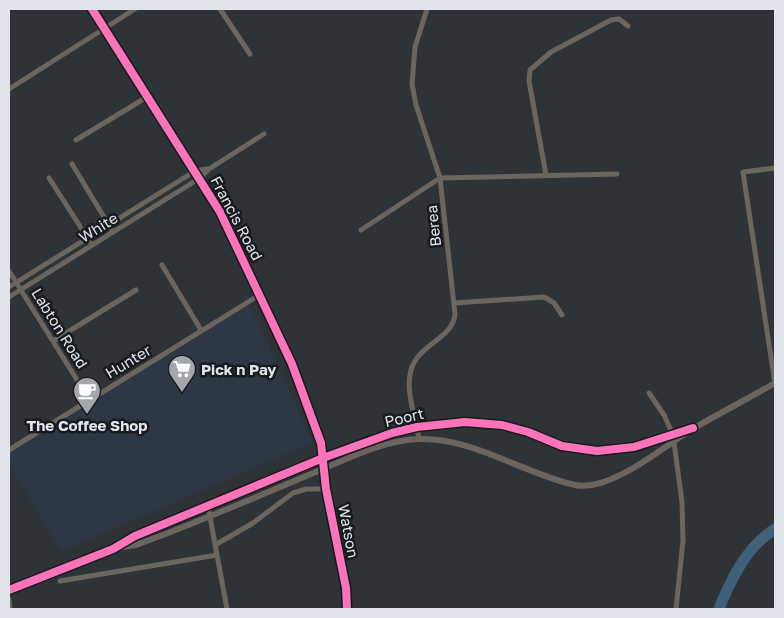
<svg xmlns="http://www.w3.org/2000/svg" width="784" height="618" font-family="'Golos Text',sans-serif">
	<style>
		.built { fill: #2e3845 }
		.lines { fill: none; stroke-linecap: round; stroke-linejoin: round }
		.river { stroke: #406079; stroke-width: 11 }
		.minor { stroke: #6b655e; stroke-width: 5 }
		.tertiary { stroke: #6b655e; stroke-width: 6 }
		.cycleway-casing { stroke: #171a1e; stroke-width: 11 }
		.cycleway { stroke: #fb73b8; stroke-width: 8 }
		.labels { text-anchor: middle; dominant-baseline: central; stroke-width: 5; stroke-linejoin: round; paint-order: stroke }
		.street-label { font-size: 15px; fill: #e1e5eb; stroke: #171a1e }
		.poi-label { font-size: 15px; font-weight: bold; fill: #e1e5eb; stroke: #171a1e; text-anchor: start }
	</style>
	<rect width="100%" height="100%" fill="#2e3338"/>
	<path class="built" d="M 245,305 L 252,309 L 313,442 L 61,552 L 9,463 L 9,451 Z"/>
	<g class="lines">
		<path class="river" d="M 719,609 C 731,579 747,546 775,529"/>
		<path class="minor" d="M 220,9 L 250,54
			M 9,89 L 135,9
			M 76,140 L 147,97
			M 72,164 L 113,232
			M 775,168 L 743,172 L 775,384
			M 546,175 L 529,81 L 530,70 L 551,52 L 611,20 L 619,19 L 628,26
			M 49,178 L 92,245
			M 361,230 L 440,178 L 617,174
			M 162,265 L 201,330
			M 9,271 L 89,399
			M 9,287 L 195,171 L 207,169
			M 9,297 L 200,178 L 209,169 L 264,134
			M 454,303 L 544,297 L 554,303 L 562,315
			M 53,341 L 136,290
			M 649,393 L 664,415 L 673,435 L 682,502 L 683,541 L 676,609
			M 419,439 C 416,418 405,391 411,370 C 419,343 453,339 455,314 L 440,178 L 416,105 L 412,84 L 415,47 L 427,9
			M 9,450 L 261,294
			M 324,469 L 346,588 L 347,609
			M 208,506 L 227,609
			M 215,545 L 253,523 L 293,493 L 306,489 L 326,489
			M 60,581 L 217,555
			M 9,599 L 10,609"/>
		<path class="tertiary" d="M 92,9 L 226,224 L 292,364 L 319,435 L 324,469
			M 116,548 L 136,545 L 168,533 C 216,514 264,494 311,474 C 345,460 383,440 419,439 C 472,437 524,474 575,485 C 611,493 666,444 696,427 C 722,412 749,398 775,383
			M 9,590 L 113,549 L 135,536 L 323,458 L 392,433 L 417,427 L 465,422 L 502,425 L 528,432 L 562,446 L 597,451 L 634,447 L 693,428"/>
		<defs>
			<path id="cycleway" d="M 92,9 L 220,212 L 292,364 L 321,443 L 326,489 L 346,588 L 347,609
				M 9,590 L 113,549 L 135,536 L 323,458 L 392,433 L 417,427 L 465,422 L 502,425 L 528,432 L 562,446 L 597,451 L 634,447 L 693,428"/>
		</defs>
		<use href="#cycleway" class="cycleway-casing"/>
		<use href="#cycleway" class="cycleway"/>
	</g>
	<defs>
		<symbol id="supermarket-pin" viewBox="-11 -11 22 30"><path d="M0 17L-7.5 6A9.5 9.5 0 1 1 7.5 6Z" fill="#a2a7ac" stroke="#171a1e"/><path d="M-6-5.5h2.5l.6 2H6L4.5 2H-2.5L-4.4-4H-6ZM-1.5 3.2a1.3 1.3 0 1 0 .1 0ZM3 3.2a1.3 1.3 0 1 0 .1 0Z" fill="#fff"/></symbol>
		<symbol id="cafe-pin" viewBox="-11 -11 22 30"><path d="M0 17L-7.5 6A9.5 9.5 0 1 1 7.5 6Z" fill="#a2a7ac" stroke="#171a1e"/><path d="M-5.5-4.5H6V0H3Q3 3.5 0 3.5H-2.5Q-5.5 3.5-5.5 0ZM3-3.2v2h1.7v-2ZM-6 4.5H4V6H-6Z" fill="#fff"/></symbol>
	</defs>
	<g fill-rule="evenodd">
		<use href="#supermarket-pin" x="166" y="353" width="32" height="43"/>
		<use href="#cafe-pin" x="71" y="375" width="32" height="43"/>
	</g>
	<g class="labels">
		<g class="street-label">
			<text transform="translate(237 218) rotate(62)">Francis Road</text>
			<text transform="translate(433 226) rotate(-96)">Berea</text>
			<text transform="translate(98 227) rotate(-32)">White</text>
			<text transform="translate(60 328) rotate(58)">Labton Road</text>
			<text transform="translate(128 361) rotate(-31)">Hunter</text>
			<text transform="translate(404 417) rotate(-13)">Poort</text>
			<text transform="translate(349 531) rotate(79)">Watson</text>
		</g>
		<g class="poi-label">
			<text x="201" y="369">Pick n Pay</text>
			<text x="87" y="425" text-anchor="middle">The Coffee Shop</text>
		</g>
	</g>
	<rect width="784" height="618" fill="none" stroke="#e1e5eb" stroke-width="20"/>
</svg>
